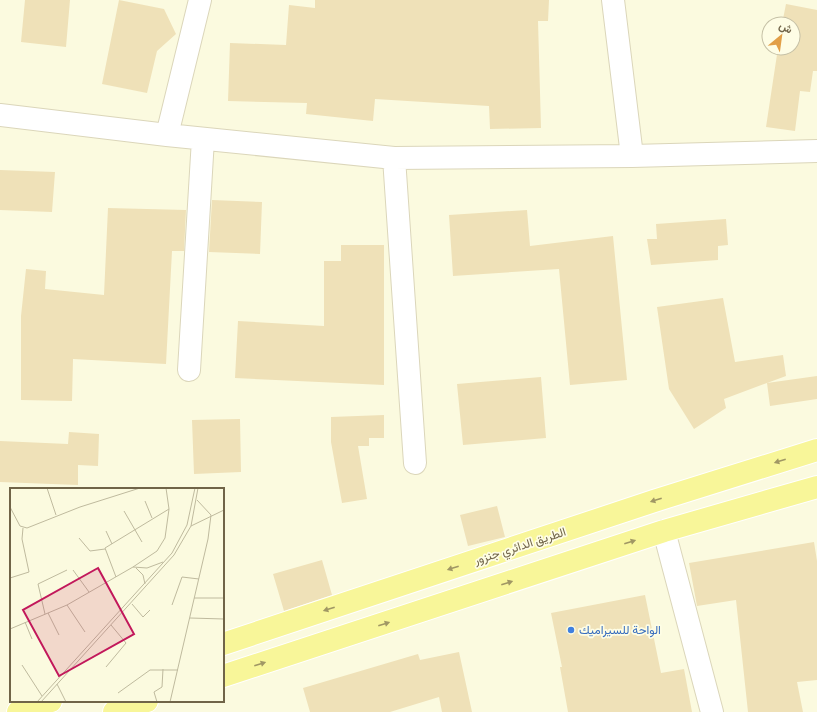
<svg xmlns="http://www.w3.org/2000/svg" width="817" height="712" font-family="'Fira Sans Condensed',Vazirmatn,sans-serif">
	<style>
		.building { fill: #efe1b8 }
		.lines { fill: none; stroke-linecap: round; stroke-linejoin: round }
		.minor-casing { stroke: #dbd6ba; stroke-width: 24 }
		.major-casing { stroke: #fff; stroke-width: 24 }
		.minor { stroke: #fff; stroke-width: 22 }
		.major { stroke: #f8f699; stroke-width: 22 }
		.oneway { fill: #a09764 }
		.shop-dot { fill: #3f7fe0; stroke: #fefde5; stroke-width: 1.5 }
		.labels { text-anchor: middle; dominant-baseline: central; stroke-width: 3.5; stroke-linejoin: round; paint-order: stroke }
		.street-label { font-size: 12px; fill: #706448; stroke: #fefde5 }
		.shop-label { font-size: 12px; fill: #366cbe; stroke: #fefde5; text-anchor: start }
		.inset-road { fill: none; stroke: #bfba9e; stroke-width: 1 }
		.view { fill: #c2185b; fill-opacity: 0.15; stroke: #c2185b; stroke-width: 2 }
		.inset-edge { fill: none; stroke: #706448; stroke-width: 2 }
	</style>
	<rect width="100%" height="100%" fill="#fbfadf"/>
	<path class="building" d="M 25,0 L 70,0 L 66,47 L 21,42 Z
		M 119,0 L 164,9 L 176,34 L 157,51 L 147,93 L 102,84 Z
		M 315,0 L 549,0 L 548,21 L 538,21 L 541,128 L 490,129 L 489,106 L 375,99 L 373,121 L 306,114 L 307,103 L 228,101 L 230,43 L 286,45 L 289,5 L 315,8 Z
		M 786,4 L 817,10 L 817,71 L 813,71 L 810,92 L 800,91 L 795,131 L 766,127 L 778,48 L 793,48 L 793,24 L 782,24 Z
		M 0,170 L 55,172 L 52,212 L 0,210 Z
		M 212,200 L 262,202 L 260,254 L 209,252 Z
		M 108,208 L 186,210 L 184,251 L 172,251 L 166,364 L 73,359 L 72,401 L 21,400 L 21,316 L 26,269 L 46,271 L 45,289 L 104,295 Z
		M 527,210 L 530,246 L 613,236 L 627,380 L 570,385 L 559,269 L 453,276 L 449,215 Z
		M 726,219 L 728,245 L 718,246 L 718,260 L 651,265 L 647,239 L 657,239 L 656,224 Z
		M 341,245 L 384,245 L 384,385 L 235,378 L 238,321 L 324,326 L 324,261 L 341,261 Z
		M 723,298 L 735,362 L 783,355 L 786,376 L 767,383 L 817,376 L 817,399 L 770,406 L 767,383 L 724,399 L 726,408 L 694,429 L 669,389 L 657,307 Z
		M 541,377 L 546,438 L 463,445 L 457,384 Z
		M 384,415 L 384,438 L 369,438 L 369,446 L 358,446 L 367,499 L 342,503 L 331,442 L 331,417 Z
		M 240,419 L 241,472 L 194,474 L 192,420 Z
		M 69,432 L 99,434 L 98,466 L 78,465 L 78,485 L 0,482 L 0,441 L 68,444 Z
		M 497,506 L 505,537 L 468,546 L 460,515 Z
		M 814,542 L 817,561 L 817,680 L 797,682 L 803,712 L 748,712 L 736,600 L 697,606 L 689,563 Z
		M 322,560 L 332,595 L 284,611 L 273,574 Z
		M 645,595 L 661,673 L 684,669 L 692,712 L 568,712 L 560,667 L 562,667 L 551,613 Z
		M 459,652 L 472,712 L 442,712 L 439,697 L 390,712 L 310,712 L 303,688 L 418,654 L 420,660 Z"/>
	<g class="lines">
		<defs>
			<path id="minor" d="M 613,0 L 632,156
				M 0,115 L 167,135 L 394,158 L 632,156 L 817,151
				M 167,135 L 200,0
				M 394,158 L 415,463
				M 189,370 L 203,139
				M 664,531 L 712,712"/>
			<path id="major" d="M 223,644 L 654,501 L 817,450
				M 223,676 L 664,531 L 817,487
				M 18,712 L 51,701
				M 114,712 L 147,701"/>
		</defs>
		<use href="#minor" class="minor-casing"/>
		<use href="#major" class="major-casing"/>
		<use href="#minor" class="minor"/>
		<use href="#major" class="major"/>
	</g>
	<defs><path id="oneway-solid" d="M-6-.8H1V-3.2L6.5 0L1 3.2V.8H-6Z"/></defs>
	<g class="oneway">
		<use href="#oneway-solid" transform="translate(780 461) rotate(163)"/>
		<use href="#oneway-solid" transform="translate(656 500) rotate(162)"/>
		<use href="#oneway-solid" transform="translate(630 542) rotate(-18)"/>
		<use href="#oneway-solid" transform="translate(453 568) rotate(162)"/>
		<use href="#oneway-solid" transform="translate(507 583) rotate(-18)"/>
		<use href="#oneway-solid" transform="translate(329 609) rotate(162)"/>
		<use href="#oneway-solid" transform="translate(384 624) rotate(-18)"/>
		<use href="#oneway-solid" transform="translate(260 664) rotate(-18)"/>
	</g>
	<circle class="shop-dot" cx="571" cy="630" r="4"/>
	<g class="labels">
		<g class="street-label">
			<text transform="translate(520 546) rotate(-18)">الطريق الدائري جنزور</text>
		</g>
		<g class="shop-label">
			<text x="579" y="630">الواحة للسيراميك</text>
		</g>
	</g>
	<g transform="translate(10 488)">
		<rect width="214" height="214" fill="#fbfadf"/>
		<path class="inset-road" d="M 37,0 L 46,27M 187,12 L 201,27M 135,13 L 142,30M 0,19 L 10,38 L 17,40 L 70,19 L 130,0M 114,23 L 132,54M 181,38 L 214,22M 96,43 L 102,56M 69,50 L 80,63 L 95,61M 123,79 L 147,63 L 155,50 L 159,21 L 156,0M 126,80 L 133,87 L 135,96M 63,82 L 79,104M 106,89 L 95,60 L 159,21M 0,90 L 19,84 L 12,51 L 13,40M 184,110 L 214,110M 122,116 L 133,129 L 140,122M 57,117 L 75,144M 162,117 L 172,89 L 189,91M 38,125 L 49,147M 35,126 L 28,96 L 57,82M 180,130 L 214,131M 15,134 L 22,151M 0,141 L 57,117 L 123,79 L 137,80 L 153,74M 12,177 L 32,208M 96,179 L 116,155 L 101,137M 47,196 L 56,214M 108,205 L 140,182 L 168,182M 27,214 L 162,65 L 177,37 L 185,0M 31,214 L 164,67 L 181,38 L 188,0M 147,214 L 144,204 L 152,199 L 153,181M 160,214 L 198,51 L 201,27"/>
		<path class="view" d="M 88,80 L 124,146 L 49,188 L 13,122 Z"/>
		<rect width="214" height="214" class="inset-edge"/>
	</g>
	<g transform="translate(781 36) rotate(29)"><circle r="19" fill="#fefde5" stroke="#c5c0a6"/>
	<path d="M0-3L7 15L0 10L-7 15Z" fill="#e29f47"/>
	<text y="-6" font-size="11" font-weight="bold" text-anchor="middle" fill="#706448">ش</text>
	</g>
</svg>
